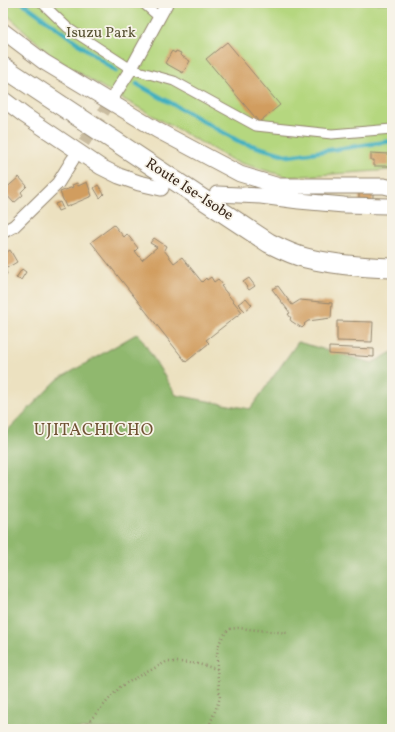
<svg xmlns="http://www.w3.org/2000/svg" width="395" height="732" font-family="Vollkorn,serif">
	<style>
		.green { fill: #b5d77f; stroke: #78804e }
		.forest { fill: #90b86e; stroke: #667146 }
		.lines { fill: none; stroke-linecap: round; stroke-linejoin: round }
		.stream { stroke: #43b0c0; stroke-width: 4.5 }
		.building { fill: #d19d5e }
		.minor-tunnel { stroke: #c9bca0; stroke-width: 12; stroke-dasharray: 12 6; stroke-linecap: butt }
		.pedestrian-casing { stroke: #94866f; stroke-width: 11 }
		.minor-casing { stroke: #94866f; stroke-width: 14 }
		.tertiary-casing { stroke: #94866f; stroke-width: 17 }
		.primary-casing { stroke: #94866f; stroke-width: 21 }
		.path { stroke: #94866f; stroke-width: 2.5; stroke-dasharray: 1 3; stroke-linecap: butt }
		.pedestrian { stroke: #fff; stroke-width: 9 }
		.minor { stroke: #fff; stroke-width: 12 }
		.tertiary { stroke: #fff; stroke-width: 15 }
		.primary { stroke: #fff; stroke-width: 19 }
		.labels { text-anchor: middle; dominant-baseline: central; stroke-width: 3.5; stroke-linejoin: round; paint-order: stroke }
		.park-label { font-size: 15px; fill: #5a5536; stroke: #f7f3e8 }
		.street-label { font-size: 15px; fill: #3b2a1e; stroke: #f7f3e8 }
		.quarter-label { font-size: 17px; letter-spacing: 1px; fill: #705234; stroke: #f7f3e8 }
	</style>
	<rect width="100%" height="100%" fill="#f7f3e8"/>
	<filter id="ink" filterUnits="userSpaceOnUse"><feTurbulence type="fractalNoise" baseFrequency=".025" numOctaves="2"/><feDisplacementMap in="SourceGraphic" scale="8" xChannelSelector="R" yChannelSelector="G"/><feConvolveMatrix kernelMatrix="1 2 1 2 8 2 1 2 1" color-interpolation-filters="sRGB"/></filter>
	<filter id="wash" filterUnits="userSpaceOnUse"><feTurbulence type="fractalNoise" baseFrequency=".012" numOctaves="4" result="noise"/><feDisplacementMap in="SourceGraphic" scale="16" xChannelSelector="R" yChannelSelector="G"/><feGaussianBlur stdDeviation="0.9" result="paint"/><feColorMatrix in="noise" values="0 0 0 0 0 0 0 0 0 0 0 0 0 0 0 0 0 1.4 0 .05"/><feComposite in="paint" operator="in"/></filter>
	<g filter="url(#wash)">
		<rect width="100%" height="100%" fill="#ece1c0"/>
		<path class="green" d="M 3,3 L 392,3 L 392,170 L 288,177 L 234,161 L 109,91 L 52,56 L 3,11 Z"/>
		<path class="forest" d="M 138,333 L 176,395 L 250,409 L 298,342 L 372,363 L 392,352 L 392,729 L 3,729 L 3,435 L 57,380 Z"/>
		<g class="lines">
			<path class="stream" d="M 23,3 L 116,71
				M 137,84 L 240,142 L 289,156 L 392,141"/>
		</g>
		<g id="blocks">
			<path class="building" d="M 227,42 L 280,105 L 259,122 L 206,59 Z
				M 172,51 L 175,53 L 176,51 L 181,53 L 180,55 L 190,61 L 183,73 L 165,63 Z
				M 371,153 L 389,154 L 389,166 L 374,166 L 374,160 L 371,160 Z
				M 19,177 L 27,186 L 21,192 L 23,195 L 14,203 L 3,191 Z
				M 87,182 L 92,196 L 66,207 L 60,192 L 73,187 L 72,185 L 77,183 L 78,186 Z
				M 98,185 L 104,194 L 100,198 L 94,188 Z
				M 359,185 L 373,185 L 373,209 L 359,210 Z
				M 60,202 L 63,209 L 58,211 L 55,204 Z
				M 114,225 L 124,237 L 127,234 L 138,248 L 135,251 L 142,260 L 157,247 L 150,243 L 154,238 L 166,246 L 164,250 L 174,263 L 182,257 L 202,282 L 206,278 L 207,280 L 211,277 L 214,282 L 218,279 L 223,285 L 221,286 L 242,312 L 206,340 L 209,343 L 186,362 L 91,242 Z
				M 4,247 L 7,252 L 10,250 L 17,262 L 5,269 L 7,274 L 3,276 L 3,248 Z
				M 22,269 L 26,272 L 21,280 L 16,278 Z
				M 249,278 L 255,286 L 249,290 L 243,282 Z
				M 278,286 L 292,305 L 300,300 L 332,303 L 331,318 L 308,321 L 304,324 L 305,325 L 302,328 L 291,321 L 290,319 L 291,318 L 288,314 L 290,313 L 272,289 Z
				M 246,298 L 252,305 L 245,311 L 238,304 Z
				M 337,321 L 373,322 L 372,342 L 337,341 Z
				M 329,347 L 374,349 L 374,357 L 329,354 Z"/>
		</g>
	</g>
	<g filter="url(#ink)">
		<use href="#blocks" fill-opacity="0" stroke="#94866f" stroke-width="1"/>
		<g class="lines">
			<path class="minor-tunnel" d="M 74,158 L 113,97"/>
			<defs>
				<path id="pedestrian" d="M 42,3 L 68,28 L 131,69 L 174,81 L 256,126 L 332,134 L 392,129
					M 143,3 L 159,17"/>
				<path id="minor" d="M 113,97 L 131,69 L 167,3
					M 3,232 L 14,226 L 58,183 L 73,159"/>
				<path id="tertiary" d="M 3,31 L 44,62 L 157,130 L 240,174 L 279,186 L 384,186 L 392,188
					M 3,99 L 24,115 L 101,167 L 119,176 L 139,183 L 161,188
					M 217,194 L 261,196 L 299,201 L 344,205 L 387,206 L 392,205"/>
				<path id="primary" d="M 3,67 L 269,243 C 281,249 293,255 306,258 C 334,265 363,267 392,268"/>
			</defs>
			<use href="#pedestrian" class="pedestrian-casing"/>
			<use href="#minor" class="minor-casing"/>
			<use href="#tertiary" class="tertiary-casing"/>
			<use href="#primary" class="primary-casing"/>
			<path class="path" d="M 217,669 C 217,651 216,643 229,629 L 238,628 L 288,633
				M 82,729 L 121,686 L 166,662 L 180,662 L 198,664 L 217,669 L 220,698 L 208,729"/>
			<use href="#pedestrian" class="pedestrian"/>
			<use href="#minor" class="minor"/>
			<use href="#tertiary" class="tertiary"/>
			<use href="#primary" class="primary"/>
		</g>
	</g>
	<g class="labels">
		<g class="park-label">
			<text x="101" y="33">Isuzu Park</text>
		</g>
		<g class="street-label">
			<text transform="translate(189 190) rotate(33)">Route Ise-Isobe</text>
		</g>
		<g class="quarter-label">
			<text x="94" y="430">UJITACHICHO</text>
		</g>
	</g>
	<rect width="395" height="732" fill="none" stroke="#f7f3e8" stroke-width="16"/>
</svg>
